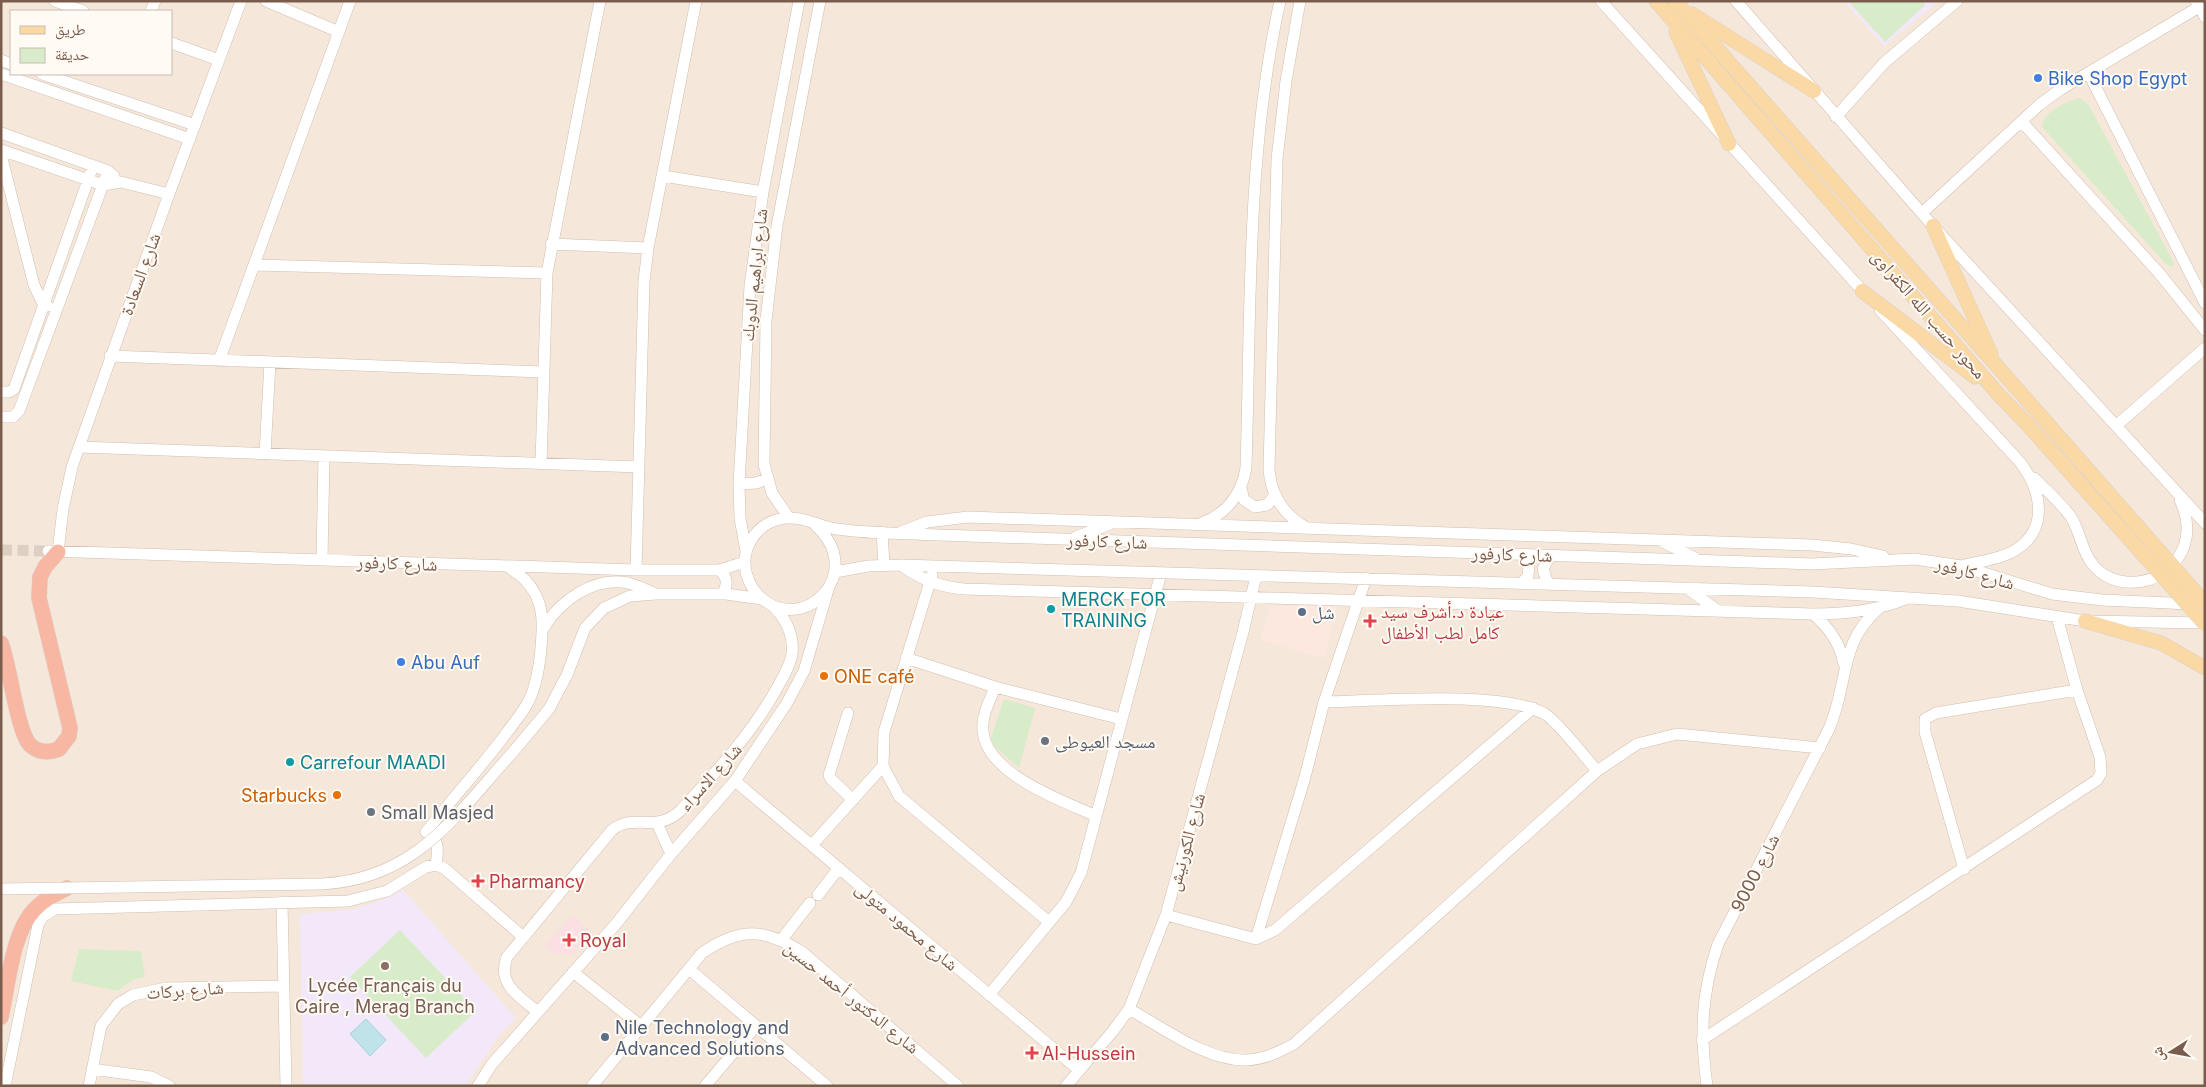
<svg xmlns="http://www.w3.org/2000/svg" width="2206" height="1087" font-family="Inter,'Noto Naskh Arabic',sans-serif">
	<style>
		.residential { fill: #f5e8da; fill-rule: evenodd }
		.commercial { fill: #fde8e0 }
		.education { fill: #f3e8fa }
		.medical { fill: #fbdfe3 }
		.green { fill: #d8ecc9 }
		.water { fill: #bfe3e8; stroke: #a5d3da }
		.lines { fill: none; stroke-linecap: round; stroke-linejoin: round }
		.minor-tunnel { stroke: #dcd0c4; stroke-width: 11; stroke-dasharray: 11 5.5; stroke-linecap: butt }
		.minor-casing { stroke: #d1beb0; stroke-width: 12 }
		.major-casing { stroke: #dad1cd; stroke-width: 15 }
		.highway-casing { stroke: #dad1cd; stroke-width: 16 }
		.minor { stroke: #fff; stroke-width: 11 }
		.major { stroke: #fbd9a5; stroke-width: 14 }
		.highway { stroke: #f7b7a3; stroke-width: 15 }
		.minor-bridge-casing { stroke: #d1beb0; stroke-width: 12; stroke-linecap: butt }
		.major-bridge-casing { stroke: #dad1cd; stroke-width: 15; stroke-linecap: butt }
		.minor-bridge { stroke: #fff; stroke-width: 11 }
		.major-bridge { stroke: #fbd9a5; stroke-width: 14 }
		.shop-dot { fill: #3f7fe0; stroke: #fffaf3; stroke-width: 2 }
		.culture-dot { fill: #0f9aa8; stroke: #fffaf3; stroke-width: 2 }
		.service-dot { fill: #5c6f8a; stroke: #fffaf3; stroke-width: 2 }
		.health-dot { fill: #e0444e; stroke: #fffaf3; stroke-width: 2 }
		.food-dot { fill: #e8710a; stroke: #fffaf3; stroke-width: 2 }
		.worship-dot { fill: #6b7280; stroke: #fffaf3; stroke-width: 2 }
		.education-dot { fill: #8d6e63; stroke: #fffaf3; stroke-width: 2 }
		.labels { text-anchor: middle; dominant-baseline: central; stroke-width: 4; stroke-linejoin: round; paint-order: stroke }
		.shop-label { font-size: 18px; fill: #366cbe; stroke: #fffaf3; text-anchor: start }
		.street-label { font-size: 18px; fill: #7a5c4d; stroke: #fffaf3 }
		.culture-label { font-size: 18px; fill: #0d838f; stroke: #fffaf3; text-anchor: start }
		.health-label { font-size: 18px; fill: #be3a42; stroke: #fffaf3; text-anchor: start }
		.service-label { font-size: 18px; fill: #4e5e75; stroke: #fffaf3; text-anchor: start }
		.food-label { font-size: 18px; fill: #c56008; stroke: #fffaf3; text-anchor: start }
		.worship-label { font-size: 18px; fill: #5b616d; stroke: #fffaf3; text-anchor: start }
		.education-label { font-size: 18px; fill: #785e54; stroke: #fffaf3 }
	</style>
	<rect width="100%" height="100%" fill="#fdf6ec"/>
	<path class="residential" d="M 1,1 L 2205,1 L 2205,1086 L 1,1086 ZM 11,11 L 171,11 L 171,74 L 11,74 Z"/>
	<path class="commercial" d="M 1337,605 L 1324,658 L 1260,640 L 1270,606 Z"/>
	<path class="education" d="M 1844,1 L 1939,1 L 1884,46 Z
		M 403,890 L 516,1018 L 498,1037 L 465,1086 L 303,1086 L 300,914 L 354,909 L 387,898 Z"/>
	<path class="medical" d="M 573,915 L 593,933 L 572,954 L 553,954 L 544,946 Z"/>
	<path class="green" d="M 1848,1 L 1922,1 L 1925,5 L 1885,42 Z
		M 2080,98 L 2088,104 L 2174,263 L 2173,266 L 2170,266 L 2165,263 L 2042,127 C 2042,112 2067,101 2080,98 Z
		M 1004,699 L 1035,708 L 1019,768 L 994,746 L 991,738 Z
		M 400,930 L 476,1011 L 426,1058 L 350,977 Z
		M 79,949 L 141,951 L 145,977 L 132,980 L 118,991 L 71,981 Z"/>
	<path class="water" d="M 366,1019 L 386,1040 L 370,1056 L 350,1034 Z"/>
	<g class="lines">
		<path class="minor-tunnel" d="M 1,550 L 48,551"/>
		<defs>
			<path id="minor" d="M 55,1 L 83,11
				M 266,1 L 339,32
				M 1300,1 L 1286,81 L 1277,159 L 1269,469 C 1271,495 1283,515 1307,528
				M 1601,1 L 1868,297
				M 1736,1 L 1933,226 L 2205,523
				M 2196,1 L 2205,17
				M 151,11 L 155,1
				M 171,43 L 219,60
				M 1,60 L 11,64
				M 1,74 L 190,139
				M 42,74 L 195,125
				M 2089,74 L 2205,303
				M 1836,117 L 1884,63 L 1957,1
				M 2022,122 L 2159,273 L 2205,330
				M 1,133 L 108,171 L 114,176
				M 1,150 L 103,185 L 121,182 L 169,194
				M 1,155 L 34,285 L 43,304 L 48,306
				M 663,176 L 763,192
				M 1922,213 L 2039,105 L 2061,89 L 2199,7
				M 551,244 L 648,248
				M 256,265 L 547,273
				M 1880,310 L 2019,461 C 2043,491 2050,533 2010,553 C 1995,560 1977,562 1961,566
				M 110,356 L 543,372
				M 219,361 L 350,1
				M 1,392 L 9,392 L 14,389 L 93,166
				M 1,417 L 13,417 L 19,411 L 108,171
				M 2117,425 L 2205,348
				M 79,447 L 639,467
				M 265,454 L 270,362
				M 541,463 L 547,273 L 600,1
				M 2034,478 C 2047,491 2060,502 2071,517 C 2080,531 2081,548 2091,562 C 2111,592 2160,587 2178,558 C 2190,540 2189,519 2180,500
				M 739,484 L 756,483 L 767,479
				M 1241,488 L 1244,500 L 1255,507 L 1267,505 L 1275,495
				M 789,518 L 772,493 L 764,464 L 766,320 L 777,226 L 820,1
				M 1202,523 C 1227,514 1242,493 1246,468 C 1251,312 1246,154 1280,1
				M 815,525 C 869,573 802,638 759,596 C 750,587 746,577 745,565 C 744,549 753,532 767,524 C 774,520 782,518 789,518 C 805,517 821,527 837,529 C 870,534 905,533 939,535 L 1812,564 L 1915,559 L 1961,566 L 2052,594 L 2102,600 L 2191,604
				M 882,532 L 884,565
				M 901,532 L 927,522 L 968,517 L 1812,545 L 1851,549 L 1883,556
				M 1076,537 L 1110,524
				M 1663,542 L 1695,558
				M 48,551 L 636,570 L 719,570 L 745,562
				M 746,551 L 740,518 L 739,484 L 750,286 L 763,192 L 799,1
				M 58,552 L 63,509 L 72,467 L 169,194 L 241,1
				M 1521,555 L 1529,566 L 1528,576 L 1522,583
				M 322,560 L 324,456
				M 901,565 C 921,580 940,587 964,589 L 1813,614 C 1846,614 1878,611 1908,598
				M 636,570 L 644,281 L 648,248 L 696,1
				M 719,570 C 728,577 728,586 722,594
				M 835,572 L 868,566 L 901,565 L 1813,592 L 1958,601 L 2085,621 L 2205,623
				M 932,575 L 884,732 L 883,766 L 899,796 L 1049,922
				M 1548,584 L 1543,569 L 1550,556
				M 1687,588 L 1718,611
				M 1813,614 C 1830,628 1840,643 1844,664
				M 543,629 C 559,601 594,576 628,583 C 636,585 645,589 653,593
				M 906,658 L 995,687 L 1121,719
				M 995,687 C 990,701 981,716 983,731 C 986,774 1063,801 1096,816
				M 1324,702 C 1377,701 1502,690 1545,714 C 1557,721 1586,758 1597,771
				M 848,713 L 829,775 L 831,779 L 853,800
				M 513,752 L 549,709 L 567,675 L 585,628 L 604,608 L 630,596 L 656,594 L 726,594 L 762,599
				M 735,781 L 1079,1070
				M 657,823 L 671,854
				M 812,845 L 883,766
				M 436,865 C 438,852 440,838 426,832 C 453,798 482,766 508,731 C 516,720 526,709 531,696 C 539,676 541,655 542,633 C 544,603 534,582 508,567
				M 1964,869 L 1925,732 L 1925,719 L 1936,713 L 2077,690
				M 818,895 L 839,868
				M 282,902 L 286,1086
				M 1166,915 L 1256,939 L 1275,930 L 1533,708
				M 782,939 L 810,903
				M 1256,939 L 1305,777 L 1324,702 L 1366,578
				M 689,969 L 827,1086
				M 573,972 L 641,1026
				M 989,995 L 1066,902 L 1081,873 L 1161,573
				M 1129,1009 C 1162,1027 1208,1062 1247,1060 C 1265,1059 1279,1052 1294,1044 L 1597,771 L 1637,744 L 1677,734 L 1820,748
				M 537,1011 C 518,996 497,984 507,957 L 612,830 C 634,812 655,834 680,811 C 716,772 751,735 777,688 C 783,678 790,666 792,654 C 794,635 786,619 773,606
				M 1702,1040 L 2097,780 L 2101,773 L 2100,757 L 2077,690 L 2057,617
				M 92,1069 L 151,1077 L 169,1086
				M 5,1086 L 38,925 L 42,917 L 55,909 L 348,901 L 387,891 L 426,867 L 436,865 L 444,868 L 522,936
				M 89,1086 L 101,1026 L 118,1004 L 133,995 L 166,988 L 284,986
				M 478,1086 L 492,1064 L 616,924 L 671,854 L 735,781 L 787,703 L 804,671 L 828,590
				M 592,1086 L 702,953 C 740,927 764,928 802,952 L 958,1086
				M 705,1086 L 756,1026
				M 1066,1086 L 1113,1031 L 1129,1009 L 1166,915 L 1243,632 L 1256,576
				M 1707,1086 C 1700,1033 1701,995 1718,944 L 1829,729 C 1849,683 1838,644 1879,608"/>
			<path id="major" d="M 1656,1 L 1999,395 L 2027,424
				M 1675,1 L 2040,415
				M 1692,14 L 1814,91
				M 1676,32 L 1729,144
				M 1933,226 L 1991,354
				M 1862,291 L 1975,377
				M 2085,621 L 2161,643 L 2205,668"/>
			<path id="highway" d="M 1,643 C 10,666 17,731 30,745 C 39,753 49,753 59,749 L 69,736 L 70,728 L 39,598 L 40,577 L 45,567 L 58,552
				M 1,1017 C 8,986 12,933 34,910 C 43,900 55,894 67,888"/>
		</defs>
		<use href="#minor" class="minor-casing"/>
		<use href="#major" class="major-casing"/>
		<use href="#highway" class="highway-casing"/>
		<use href="#minor" class="minor"/>
		<use href="#major" class="major"/>
		<use href="#highway" class="highway"/>
		<defs>
			<path id="minor-bridge" d="M 1,889 L 322,884 C 416,879 455,816 513,752"/>
			<path id="major-bridge" d="M 2040,415 L 2205,603
				M 2027,424 L 2205,624"/>
		</defs>
		<use href="#minor-bridge" class="minor-bridge-casing"/>
		<use href="#major-bridge" class="major-bridge-casing"/>
		<use href="#minor-bridge" class="minor-bridge"/>
		<use href="#major-bridge" class="major-bridge"/>
	</g>
	<g class="shop-dot">
		<circle cx="2038" cy="78" r="5"/>
		<circle cx="401" cy="662" r="5"/>
	</g>
	<g class="culture-dot">
		<circle cx="1051" cy="609" r="5"/>
		<circle cx="290" cy="762" r="5"/>
	</g>
	<g class="service-dot">
		<circle cx="1302" cy="612" r="5"/>
		<circle cx="605" cy="1037" r="5"/>
	</g>
	<g class="health-dot">
		<path d="M1367.5 613.5h5v5h5v5h-5v5h-5v-5h-5v-5h5z"/>
		<path d="M475.5 873.5h5v5h5v5h-5v5h-5v-5h-5v-5h5z"/>
		<path d="M566.5 932.5h5v5h5v5h-5v5h-5v-5h-5v-5h5z"/>
		<path d="M1029.5 1045.5h5v5h5v5h-5v5h-5v-5h-5v-5h5z"/>
	</g>
	<g class="food-dot">
		<circle cx="824" cy="676" r="5"/>
		<circle cx="337" cy="795" r="5"/>
	</g>
	<g class="worship-dot">
		<circle cx="1045" cy="741" r="5"/>
		<circle cx="371" cy="812" r="5"/>
	</g>
	<circle class="education-dot" cx="385" cy="966" r="5"/>
	<g class="labels">
		<g class="shop-label">
			<text x="2048" y="78">Bike Shop Egypt</text>
			<text x="411" y="662">Abu Auf</text>
		</g>
		<g class="street-label">
			<text transform="translate(140 274) rotate(-70)">شارع السعادة</text>
			<text transform="translate(754 275) rotate(-84)">شارع ابراهيم الدوبك</text>
			<text transform="translate(1929 314) rotate(49)">محور حسب الله الكفراوى</text>
			<text transform="translate(1107 541) rotate(2)">شارع كارفور</text>
			<text transform="translate(1512 554) rotate(2)">شارع كارفور</text>
			<text transform="translate(397 563) rotate(2)">شارع كارفور</text>
			<text transform="translate(1975 573) rotate(15)">شارع كارفور</text>
			<text transform="translate(710 777) rotate(-48)">شارع الاسراء</text>
			<text transform="translate(1186 842) rotate(-75)">شارع الكورنيش</text>
			<text transform="translate(1755 873) rotate(-63)">شارع 9000</text>
			<text transform="translate(907 926) rotate(40)">شارع محمود متولى</text>
			<text transform="translate(185 990) rotate(-4)">شارع بركات</text>
			<text transform="translate(852 997) rotate(39)">شارع الدكتور أحمد حسين</text>
		</g>
		<g class="culture-label">
			<text x="1061" y="599">MERCK FOR<tspan x="1061" dy="21">TRAINING</tspan></text>
			<text x="300" y="762">Carrefour MAADI</text>
		</g>
		<g class="health-label">
			<text x="1381" y="611">عيادة د.أشرف سيد<tspan x="1381" dy="21">كامل لطب الأطفال</tspan></text>
			<text x="489" y="881">Pharmancy</text>
			<text x="580" y="940">Royal</text>
			<text x="1042" y="1053">Al-Hussein</text>
		</g>
		<g class="service-label">
			<text x="1312" y="612">شل</text>
			<text x="615" y="1027">Nile Technology and<tspan x="615" dy="21">Advanced Solutions</tspan></text>
		</g>
		<g class="food-label">
			<text x="834" y="676">ONE café</text>
			<text x="327" y="795" text-anchor="end">Starbucks</text>
		</g>
		<g class="worship-label">
			<text x="1055" y="741">مسجد العيوطى</text>
			<text x="381" y="812">Small Masjed</text>
		</g>
		<g class="education-label">
			<text x="385" y="985">Lycée Français du<tspan x="385" dy="21">Caire , Merag Branch</tspan></text>
		</g>
	</g>
	<rect width="2206" height="1087" fill="none" stroke="#7a5c4d" stroke-width="5"/>
	<rect x="10" y="10" width="162" height="65" fill="#fffaf3" stroke="#cabbb1"/>
	<rect x="20" y="26" width="25" height="8" fill="#fbd9a5" stroke="#cabbb1"/>
	<text x="55" y="35" font-size="15" fill="#7a5c4d">طريق</text>
	<rect x="20" y="48" width="25" height="15" fill="#d8ecc9" stroke="#cabbb1"/>
	<text x="55" y="60" font-size="15" fill="#7a5c4d">حديقة</text>
	<g transform="translate(2171 1052) rotate(259)" stroke="#fffaf3" stroke-width="4" paint-order="stroke">
	<path d="M0-4L9 19L0 12L-9 19Z" fill="#7a5c4d"/>
	<text y="-8" font-size="14" font-weight="bold" text-anchor="middle" fill="#7a5c4d">ش</text>
	</g>
</svg>
